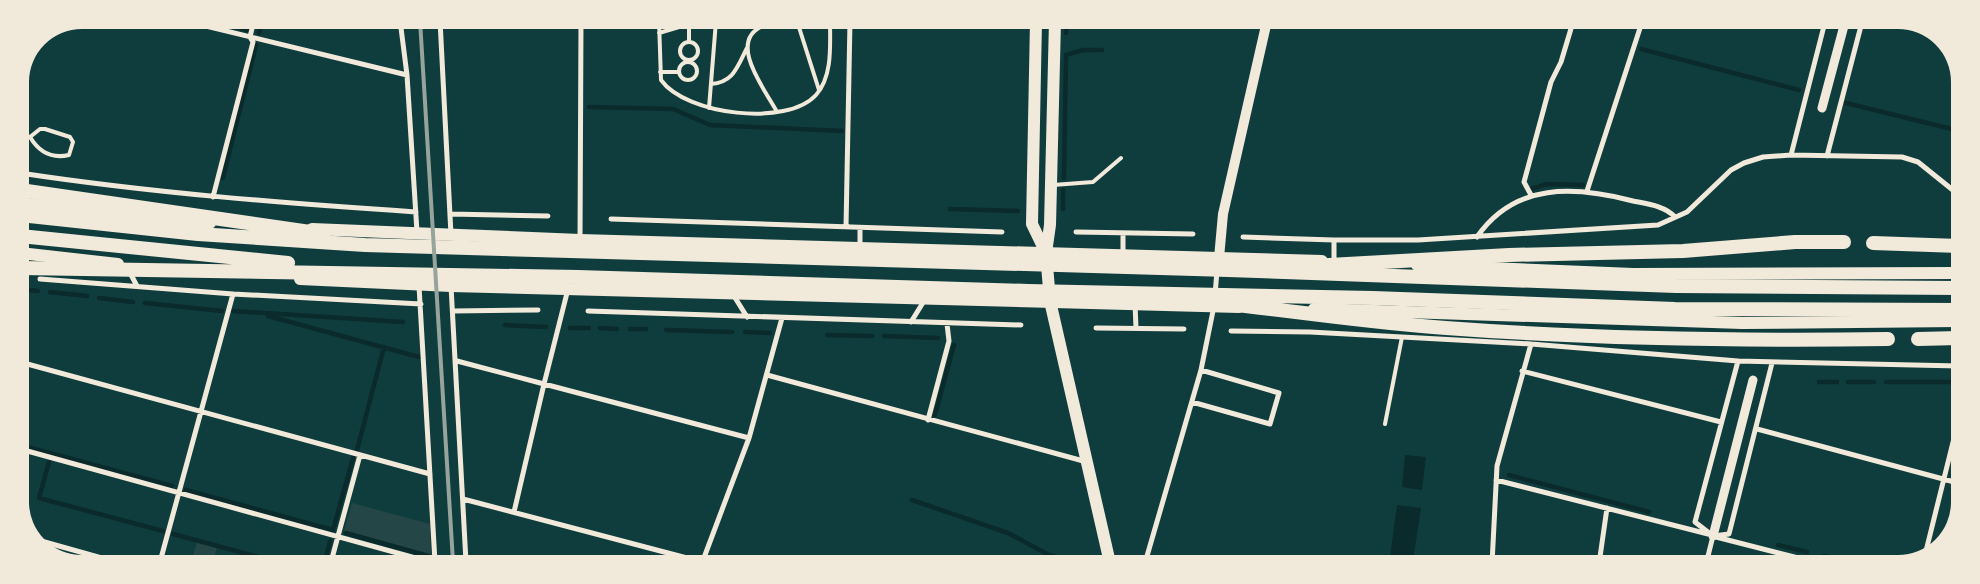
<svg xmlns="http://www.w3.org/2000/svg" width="1980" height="584" font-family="Raleway,sans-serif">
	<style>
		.green { fill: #244646 }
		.water { fill: #0a2a2b }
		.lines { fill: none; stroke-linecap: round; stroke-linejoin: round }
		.stream { stroke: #0a2a2b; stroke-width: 4.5 }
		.service { stroke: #f1e9da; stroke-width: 4 }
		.minor { stroke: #f1e9da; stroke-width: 5 }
		.tertiary { stroke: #f1e9da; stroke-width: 9 }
		.secondary { stroke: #f1e9da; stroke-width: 10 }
		.primary { stroke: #f1e9da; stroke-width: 12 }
		.trunk { stroke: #f1e9da; stroke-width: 12 }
		.motorway { stroke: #f1e9da; stroke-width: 14 }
		.rail { stroke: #97a49c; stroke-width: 4 }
	</style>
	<rect width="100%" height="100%" fill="#0f3d3e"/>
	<path class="green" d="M 352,503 L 430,524 L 431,554 L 344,531 Z
		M 197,542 L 217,547 L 213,562 L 191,562 Z"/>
	<path class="water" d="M 1405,455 L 1426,457 L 1422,490 L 1402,487 Z
		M 1397,505 L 1421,508 L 1413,560 L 1390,557 Z"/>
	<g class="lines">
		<path class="stream" d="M 207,20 L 248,30
			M 378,20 L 401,26
			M 447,24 L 576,24
			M 259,33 L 262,20
			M 1066,33 L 1067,21
			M 1641,49 L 1799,90
			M 1846,103 L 1960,131
			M 589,107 L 673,109 L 710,125 L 842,131
			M 223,178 L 256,45
			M 1064,178 L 1066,55 L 1083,50 L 1102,50
			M 1528,190 L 1547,184 L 1583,185
			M 950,209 L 1018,211
			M 1063,209 L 1063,190
			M 20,289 L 38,291
			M 50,292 L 87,296
			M 99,298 L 133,302
			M 145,303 L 222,311
			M 233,311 L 403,322
			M 268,316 L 419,357
			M 505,325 L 546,327
			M 570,328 L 589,328
			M 600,328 L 617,329
			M 630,329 L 646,329
			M 666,330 L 732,332
			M 745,332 L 770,333
			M 827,335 L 872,336
			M 884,336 L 938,338
			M 1819,382 L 1837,382
			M 1848,382 L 1874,382
			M 1886,382 L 1958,382
			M 935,415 L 954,345
			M 20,445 L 172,486
			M 357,450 L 384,347
			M 49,462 L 39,498 L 163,531
			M 1509,475 L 1649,512
			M 186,490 L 333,530 L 353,458
			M 912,500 L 1008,533 L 1049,555 L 1075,563
			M 346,533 L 428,556
			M 173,534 L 277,562
			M 1778,545 L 1807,552
			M 1824,556 L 1857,564
			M 325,562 L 330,541"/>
		<path class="service" d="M 659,21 L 661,80 C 686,115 787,127 816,95 C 833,76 830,44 830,21
			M 797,21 L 819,90
			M 659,33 L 699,21
			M680 51a9 9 0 1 1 18 0a9 9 0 1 1-18 0Z
			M 689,42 L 689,24
			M679 71a9 9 0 1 1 18 0a9 9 0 1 1-18 0Z
			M 660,72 L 679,72
			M 711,84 C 734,82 737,67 747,48
			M 709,108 L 716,21
			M 777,112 C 766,91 726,41 763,26 C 773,22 787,23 798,22
			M 40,129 L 45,129 L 70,137 L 73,142 L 69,155 C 52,159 39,152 30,137 Z
			M 20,134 L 30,137
			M 1053,185 L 1093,182 L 1121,158
			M 1385,424 L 1402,337"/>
		<path class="minor" d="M 181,20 L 407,75
			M 400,20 L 407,75 L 417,232
			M 440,20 L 451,235
			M 1791,155 L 1825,22
			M 1827,156 L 1862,22
			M 20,173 C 152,193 283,203 416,212
			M 1587,191 L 1642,22
			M 1531,195 L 1524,182 L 1551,82 L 1561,62 L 1573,22
			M 213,197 L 253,42 L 250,37 L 254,20
			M 450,214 L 548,216
			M 611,219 L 1002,232
			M 846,227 L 850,21
			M 860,228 L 860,247
			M 1076,232 L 1193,234
			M 1123,233 L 1123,255
			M 1243,237 L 1334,240 L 1418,240 L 1658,225 L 1687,212 L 1731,170 L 1744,163 L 1763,157 L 1791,155 L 1902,157 L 1918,162 L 1959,195
			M 1477,237 C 1515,182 1575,186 1633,201 C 1648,204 1665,206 1675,217
			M 580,240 L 581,21
			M 1334,262 L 1334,240
			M 129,271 L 137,286
			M 40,279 L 233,294 L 421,304
			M 419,286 L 435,562
			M 451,286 L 466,562
			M 1215,295 L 1217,271
			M 734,296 L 747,317
			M 1135,304 L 1136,328
			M 453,311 L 538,310
			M 588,311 L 1021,325
			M 911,322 L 924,301
			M 1096,328 L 1184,329
			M 1231,331 L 1310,332 L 1531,344 L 1738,361 L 1959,366
			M 457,361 L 544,384 L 568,289
			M 1738,361 L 1695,522 L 1713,536 L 1729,534 L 1772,363
			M 20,362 L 430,474
			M 1522,371 L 1721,422
			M 767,375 L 1087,462
			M 1192,402 L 1270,424 L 1279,393 L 1201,370
			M 928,420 L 949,341 L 947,324
			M 1757,429 L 1958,483
			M 20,449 L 430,562
			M 1496,480 L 1708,534
			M 463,499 L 706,563
			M 514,512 L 544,384 L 749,438
			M 1716,537 L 1822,564
			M 34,539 L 116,562
			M 1925,555 L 1958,422
			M 160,562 L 233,294
			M 331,562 L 360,455
			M 702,563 L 749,438 L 782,318
			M 1145,563 L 1201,370 L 1214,306
			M 1492,564 L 1497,466 L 1531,344
			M 1599,564 L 1607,508
			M 1706,564 L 1713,536"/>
		<path class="tertiary" d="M 1822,108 L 1845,22
			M 1713,536 L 1753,380"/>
		<path class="secondary" d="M 1219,258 L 1223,214 L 1267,21"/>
		<path class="primary" d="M 20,203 L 125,216 L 210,223
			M 312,229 L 580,240 L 1322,261
			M 20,253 L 118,264
			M 1417,265 L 1633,274 L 1959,273
			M 300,279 L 451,286 L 1239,307
			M 1314,309 L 1742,323 L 1959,321"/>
		<path class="trunk" d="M 1036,21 L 1032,224 L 1046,253
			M 1055,21 L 1050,225 L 1046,253 L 1050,301 L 1110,563"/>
		<path class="motorway" d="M 20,190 L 324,234
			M 20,215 L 198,234 L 365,245 L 1228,270 L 1676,286 L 1959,288
			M 20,236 L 288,263
			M 1873,243 L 1959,246
			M 1311,266 L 1509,255 L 1683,251 L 1795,242 L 1844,242
			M 20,268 L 578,277 L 1028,291 L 1373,298 L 1675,309 L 1959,310
			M 1228,304 C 1301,312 1373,323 1446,328 C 1593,339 1741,341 1888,339
			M 1918,339 L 1959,338"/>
		<path class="rail" d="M 420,20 L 453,562"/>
	</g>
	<path d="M0 0H1980V584H0ZM82 29H1898A53 53 0 0 1 1951 82V502A53 53 0 0 1 1898 555H82A53 53 0 0 1 29 502V82A53 53 0 0 1 82 29Z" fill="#f1e9da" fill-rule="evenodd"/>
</svg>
